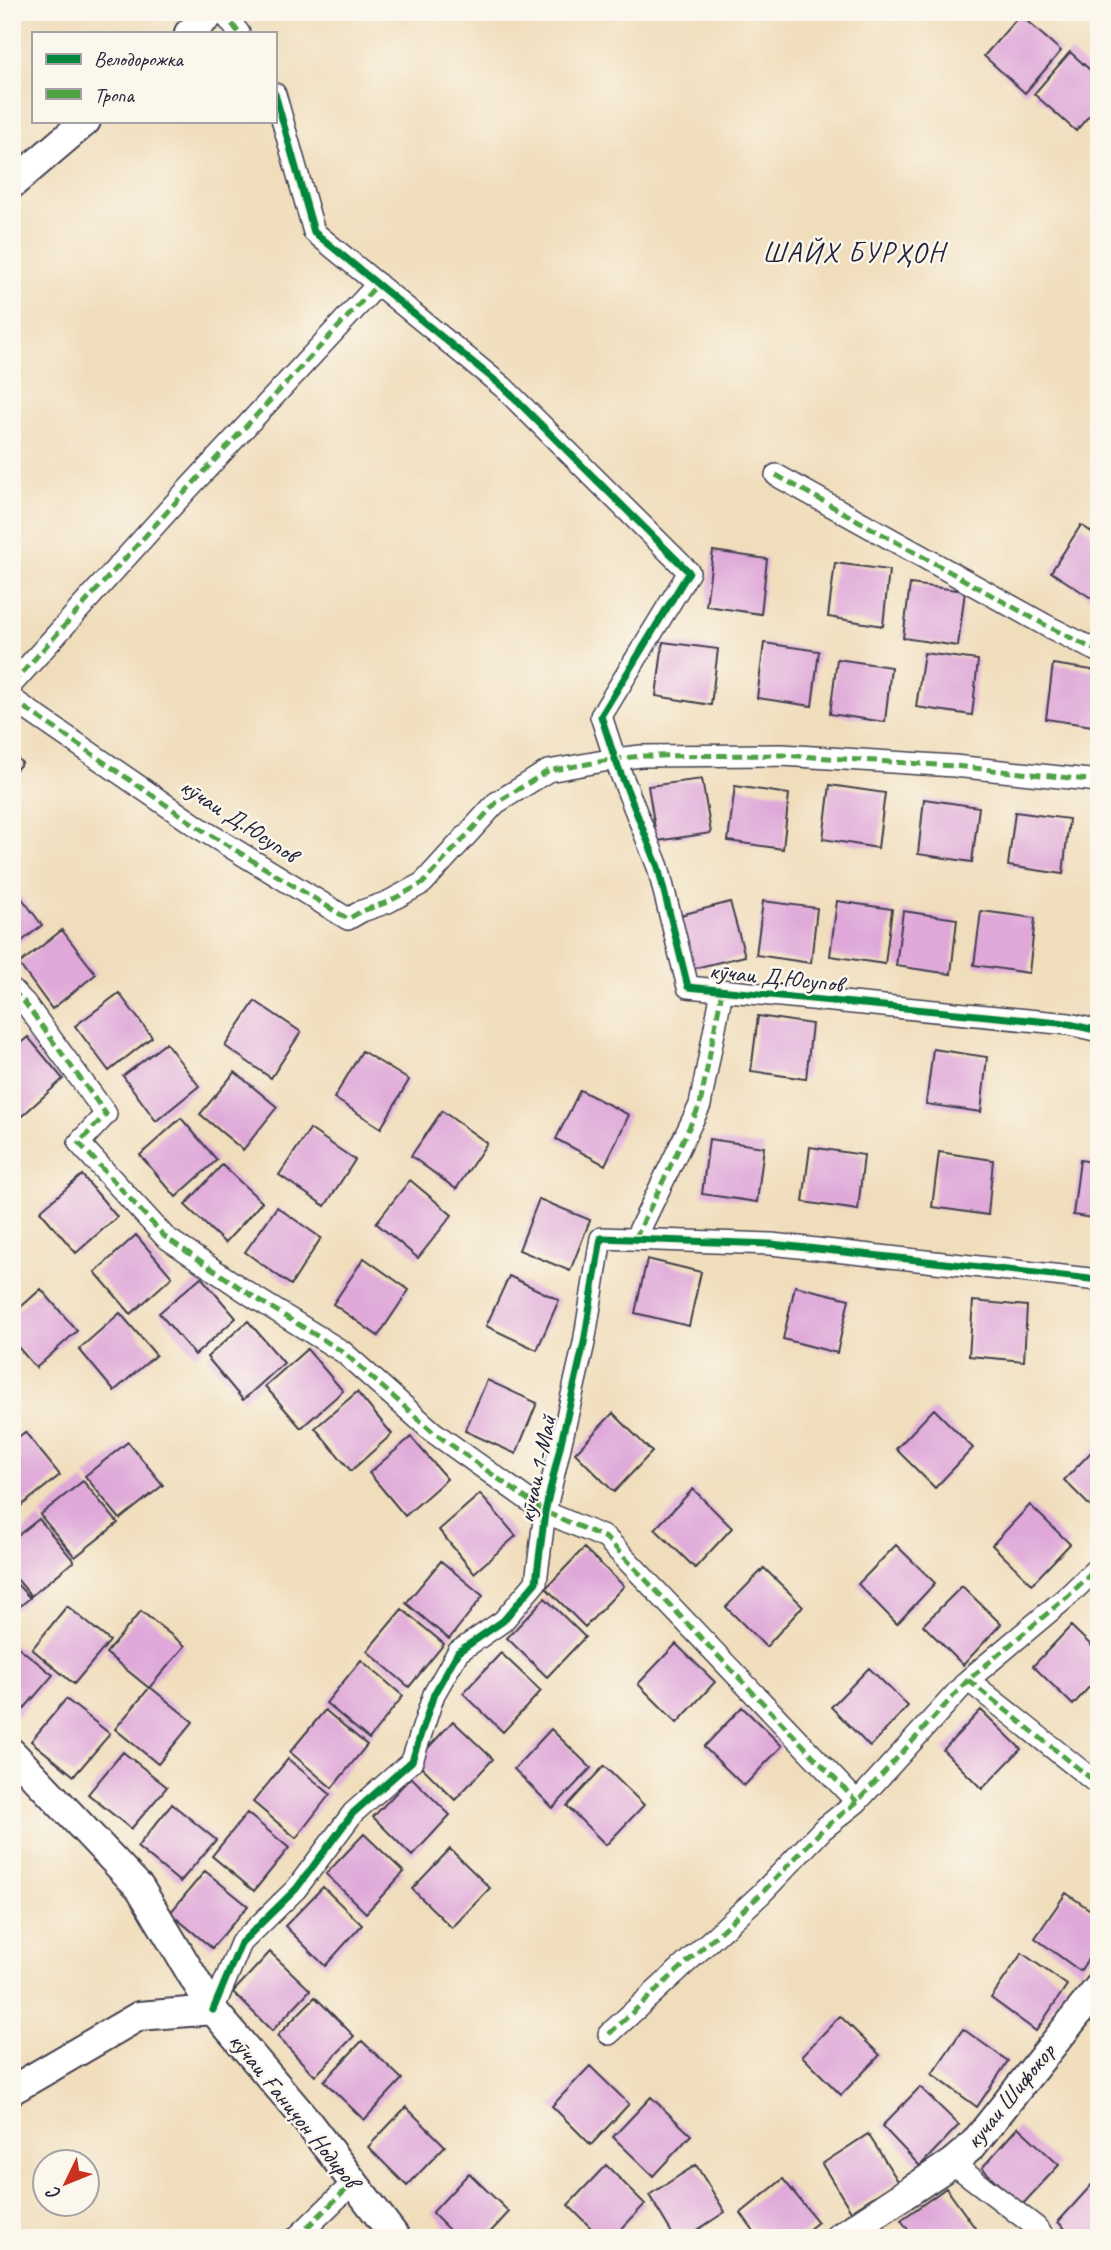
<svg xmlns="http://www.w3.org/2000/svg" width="1111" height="2250" font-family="Caveat,sans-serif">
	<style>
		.building { fill: #dfa8d9 }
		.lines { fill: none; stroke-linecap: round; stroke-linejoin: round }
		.street-casing { stroke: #413e4e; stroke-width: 24 }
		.secondary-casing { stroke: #413e4e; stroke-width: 32 }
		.street { stroke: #fff; stroke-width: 21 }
		.secondary { stroke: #fff; stroke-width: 28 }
		.quiet { stroke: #50a245; stroke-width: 5; stroke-dasharray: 10 5; stroke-linecap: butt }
		.cycleway-casing { stroke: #fbf7ec; stroke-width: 11 }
		.cycleway { stroke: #00873e; stroke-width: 7 }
		.labels { text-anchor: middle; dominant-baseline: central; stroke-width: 5; stroke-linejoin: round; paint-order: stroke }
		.street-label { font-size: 24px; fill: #22223b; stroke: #fbf7ec }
		.quarter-label { font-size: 28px; letter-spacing: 2px; fill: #22223b; stroke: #fbf7ec }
	</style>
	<rect width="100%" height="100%" fill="#fbf7ec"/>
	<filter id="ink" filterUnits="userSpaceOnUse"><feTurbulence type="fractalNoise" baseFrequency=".0143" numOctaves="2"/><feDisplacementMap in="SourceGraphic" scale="14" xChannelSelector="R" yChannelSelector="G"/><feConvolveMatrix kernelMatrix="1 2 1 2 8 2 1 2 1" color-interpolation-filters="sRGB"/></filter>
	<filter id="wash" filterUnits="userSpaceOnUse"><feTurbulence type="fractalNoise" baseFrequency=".00686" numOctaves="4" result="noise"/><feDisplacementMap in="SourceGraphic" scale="28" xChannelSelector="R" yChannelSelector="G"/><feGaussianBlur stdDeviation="1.57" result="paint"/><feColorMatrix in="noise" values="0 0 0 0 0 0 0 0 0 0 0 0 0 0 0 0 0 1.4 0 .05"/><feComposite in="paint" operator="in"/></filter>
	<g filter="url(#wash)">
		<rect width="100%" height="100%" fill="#f0ddbb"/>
		<g id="blocks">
			<path class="building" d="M 1020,15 L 1061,51 L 1025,93 L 984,56 Z
				M 1070,52 L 1099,78 L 1099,104 L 1076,131 L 1034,94 Z
				M 1081,525 L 1099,537 L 1099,603 L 1051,572 Z
				M 713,551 L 767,559 L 761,614 L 706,606 Z
				M 835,563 L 889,570 L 883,626 L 828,617 Z
				M 910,584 L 965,591 L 958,646 L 903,638 Z
				M 663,642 L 718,649 L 711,705 L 656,696 Z
				M 764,643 L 819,651 L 812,706 L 757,698 Z
				M 924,653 L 978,660 L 972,715 L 916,707 Z
				M 837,659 L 891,667 L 885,722 L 830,714 Z
				M 1053,664 L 1099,671 L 1099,727 L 1046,719 Z
				M 12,753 L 22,763 L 12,774 Z
				M 702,779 L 711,833 L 657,841 L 648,786 Z
				M 830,785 L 885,793 L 878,848 L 823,839 Z
				M 735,786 L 789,794 L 783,849 L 728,841 Z
				M 924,799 L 979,807 L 972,862 L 918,854 Z
				M 1015,812 L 1069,819 L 1063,874 L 1008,866 Z
				M 12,885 L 42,925 L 12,949 Z
				M 763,901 L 817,908 L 811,963 L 756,955 Z
				M 837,901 L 892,909 L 885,964 L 830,956 Z
				M 730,902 L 745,956 L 691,969 L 677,916 Z
				M 903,911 L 957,919 L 951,974 L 896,966 Z
				M 981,911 L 1035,918 L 1029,973 L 974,965 Z
				M 62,930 L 96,974 L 52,1009 L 19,964 Z
				M 119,993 L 152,1037 L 109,1071 L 75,1026 Z
				M 255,1001 L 301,1032 L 271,1078 L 225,1046 Z
				M 758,1016 L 812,1024 L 806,1079 L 751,1071 Z
				M 28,1037 L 63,1079 L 22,1116 L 12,1104 L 12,1050 Z
				M 166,1043 L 199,1086 L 156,1121 L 123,1076 Z
				M 933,1049 L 987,1057 L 981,1112 L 926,1104 Z
				M 362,1051 L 409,1080 L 381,1128 L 334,1098 Z
				M 235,1072 L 277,1107 L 243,1150 L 200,1114 Z
				M 580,1090 L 629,1115 L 605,1165 L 556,1139 Z
				M 442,1111 L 487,1143 L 456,1189 L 411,1156 Z
				M 181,1118 L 217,1160 L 176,1197 L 140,1155 Z
				M 310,1129 L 355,1160 L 325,1206 L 279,1175 Z
				M 709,1139 L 764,1147 L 757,1202 L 702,1194 Z
				M 810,1147 L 864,1155 L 858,1210 L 803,1202 Z
				M 939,1152 L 993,1160 L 988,1215 L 932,1207 Z
				M 1080,1160 L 1099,1163 L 1099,1219 L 1073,1215 Z
				M 222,1165 L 262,1202 L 225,1243 L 185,1205 Z
				M 82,1175 L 117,1217 L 76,1253 L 40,1211 Z
				M 410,1180 L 452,1215 L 418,1258 L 376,1223 Z
				M 539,1199 L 590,1220 L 570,1271 L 519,1250 Z
				M 277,1207 L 321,1238 L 291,1285 L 245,1252 Z
				M 136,1235 L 172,1277 L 131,1314 L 95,1272 Z
				M 364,1258 L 409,1290 L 378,1336 L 333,1304 Z
				M 647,1259 L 701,1272 L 689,1326 L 635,1313 Z
				M 509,1276 L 559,1300 L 537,1350 L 486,1326 Z
				M 201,1277 L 236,1318 L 195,1355 L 159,1313 Z
				M 795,1286 L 849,1299 L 837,1353 L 783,1339 Z
				M 41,1289 L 77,1331 L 36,1368 L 12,1340 L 12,1315 Z
				M 973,1301 L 1027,1306 L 1024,1361 L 969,1356 Z
				M 120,1313 L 156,1355 L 114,1391 L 79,1349 Z
				M 248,1321 L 284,1363 L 243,1400 L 207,1357 Z
				M 307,1349 L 343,1391 L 301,1428 L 265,1386 Z
				M 487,1380 L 537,1403 L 516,1454 L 465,1431 Z
				M 357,1392 L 392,1434 L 351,1471 L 315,1428 Z
				M 934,1409 L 973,1448 L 935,1488 L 896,1449 Z
				M 613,1413 L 652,1452 L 614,1492 L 575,1453 Z
				M 25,1432 L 60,1475 L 17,1509 L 12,1503 L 12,1442 Z
				M 411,1437 L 447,1479 L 405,1516 L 369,1473 Z
				M 128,1442 L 163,1485 L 120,1519 L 85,1476 Z
				M 1099,1444 L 1099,1515 L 1064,1480 Z
				M 83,1481 L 118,1523 L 75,1557 L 40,1515 Z
				M 693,1489 L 732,1528 L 695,1568 L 655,1529 Z
				M 480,1494 L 516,1536 L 474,1573 L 439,1530 Z
				M 1030,1505 L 1070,1544 L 1032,1584 L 992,1545 Z
				M 39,1519 L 74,1561 L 31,1596 L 12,1573 L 12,1540 Z
				M 896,1545 L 935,1583 L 897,1624 L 858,1584 Z
				M 584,1548 L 624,1586 L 585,1627 L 546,1588 Z
				M 441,1561 L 483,1596 L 449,1639 L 406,1603 Z
				M 764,1568 L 803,1606 L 766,1647 L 726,1607 Z
				M 12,1579 L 30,1598 L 12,1613 Z
				M 962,1586 L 1001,1624 L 963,1665 L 923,1625 Z
				M 545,1598 L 585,1637 L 547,1677 L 507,1638 Z
				M 67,1606 L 110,1641 L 74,1684 L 32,1649 Z
				M 402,1609 L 444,1644 L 409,1687 L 367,1651 Z
				M 141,1611 L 185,1646 L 149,1688 L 106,1653 Z
				M 1071,1626 L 1099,1653 L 1099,1676 L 1073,1705 L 1033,1666 Z
				M 12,1642 L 53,1675 L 17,1717 L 12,1713 Z
				M 676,1644 L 715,1682 L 677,1723 L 638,1684 Z
				M 501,1653 L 541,1691 L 503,1732 L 463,1693 Z
				M 361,1660 L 403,1696 L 369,1739 L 326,1703 Z
				M 869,1668 L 908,1706 L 870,1747 L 831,1707 Z
				M 150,1687 L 193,1722 L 158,1764 L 115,1729 Z
				M 66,1699 L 110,1734 L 74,1776 L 31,1741 Z
				M 742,1707 L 782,1746 L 744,1786 L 704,1747 Z
				M 325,1710 L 367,1745 L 332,1788 L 290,1752 Z
				M 981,1710 L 1021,1749 L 982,1789 L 943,1750 Z
				M 453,1721 L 493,1759 L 455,1800 L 416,1761 Z
				M 551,1729 L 591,1768 L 553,1808 L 514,1769 Z
				M 123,1752 L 167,1787 L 131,1829 L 88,1794 Z
				M 288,1759 L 330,1794 L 296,1838 L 253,1802 Z
				M 604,1766 L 644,1805 L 606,1845 L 567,1806 Z
				M 411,1777 L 450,1815 L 412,1856 L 373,1817 Z
				M 172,1804 L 216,1840 L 180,1882 L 137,1847 Z
				M 247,1813 L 289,1848 L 254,1891 L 212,1856 Z
				M 364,1834 L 404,1872 L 366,1913 L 326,1874 Z
				M 450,1849 L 490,1888 L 452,1928 L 412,1889 Z
				M 205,1871 L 248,1906 L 212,1948 L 170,1913 Z
				M 323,1887 L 362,1925 L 325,1966 L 285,1926 Z
				M 1066,1893 L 1099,1916 L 1099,1943 L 1080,1971 L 1035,1938 Z
				M 270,1952 L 310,1990 L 272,2031 L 233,1992 Z
				M 1022,1953 L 1067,1985 L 1036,2031 L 991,1998 Z
				M 315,1997 L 354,2036 L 315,2076 L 277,2036 Z
				M 840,2016 L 880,2055 L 841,2095 L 802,2056 Z
				M 963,2029 L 1008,2061 L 977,2107 L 932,2074 Z
				M 362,2041 L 402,2079 L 364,2120 L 324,2081 Z
				M 590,2066 L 629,2104 L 591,2145 L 552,2106 Z
				M 920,2087 L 959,2125 L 920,2166 L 882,2126 Z
				M 651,2097 L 691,2135 L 653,2176 L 613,2137 Z
				M 406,2107 L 445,2146 L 407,2186 L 368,2147 Z
				M 1018,2127 L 1059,2165 L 1021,2206 L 982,2168 Z
				M 868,2134 L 898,2181 L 851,2211 L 822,2164 Z
				M 606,2165 L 645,2204 L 613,2238 L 601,2238 L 568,2205 Z
				M 696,2165 L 725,2212 L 685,2238 L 675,2238 L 649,2195 Z
				M 469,2173 L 509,2212 L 485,2238 L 457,2238 L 432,2213 Z
				M 783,2179 L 818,2222 L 798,2238 L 759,2238 L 741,2213 Z
				M 1095,2181 L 1099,2185 L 1099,2238 L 1075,2238 L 1058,2222 Z
				M 946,2188 L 978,2232 L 970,2238 L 914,2238 L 901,2220 Z"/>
		</g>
	</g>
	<g filter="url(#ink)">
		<use href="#blocks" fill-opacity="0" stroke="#413e4e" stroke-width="2"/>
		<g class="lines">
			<defs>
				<path id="street" d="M 223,12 L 239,33
					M 275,94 L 314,232 L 503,387 L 689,572 L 601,716 L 615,759 L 658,867 L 688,987 L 1069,1024 L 1099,1031
					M 776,475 L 1047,626 L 1099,652
					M 12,684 L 175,503 L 378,284
					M 12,699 L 201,829 L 348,919 L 362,911 L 388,902 L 423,883 L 496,803 L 548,771 L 615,759 L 641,756 L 782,755 L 954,766 L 1099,781
					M 12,990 L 25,1003 L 106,1114 L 79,1143 L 165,1237 L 254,1297 L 343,1352 L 433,1432 L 545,1512 L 606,1538 L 857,1802
					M 635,1239 L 700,1105 L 722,991
					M 968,1680 L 1099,1785
					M 213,2010 L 241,1943 L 296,1889 L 353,1813 L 412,1761 L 434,1694 L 458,1652 L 503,1621 L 536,1582 L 545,1512 L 584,1343 L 601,1238 L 771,1244 L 1099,1280
					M 609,2034 L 761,1894 L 823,1829 L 857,1802 L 968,1680 L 1068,1596 L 1099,1566
					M 952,2163 L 1036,2227 L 1045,2238
					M 296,2238 L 353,2183"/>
				<path id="secondary" d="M 189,33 L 213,12
					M 12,184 L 86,121
					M 12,1753 L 140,1888 L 213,2010 L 303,2116 L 396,2238
					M 12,2090 L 139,2016 L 213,2010
					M 839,2238 L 952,2163 L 972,2146 L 1099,1987"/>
			</defs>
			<use href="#street" class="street-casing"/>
			<use href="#secondary" class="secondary-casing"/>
			<use href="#street" class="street"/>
			<use href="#secondary" class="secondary"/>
			<path class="quiet" d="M 223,12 L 239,33
				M 776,475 L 1047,626 L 1099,652
				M 12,684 L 175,503 L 378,284
				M 12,699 L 201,829 L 348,919 L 362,911 L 388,902 L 423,883 L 496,803 L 548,771 L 615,759 L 641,756 L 782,755 L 954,766 L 1099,781
				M 12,990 L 25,1003 L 106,1114 L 79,1143 L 165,1237 L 254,1297 L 343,1352 L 433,1432 L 545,1512 L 606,1538 L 857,1802
				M 635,1239 L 700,1105 L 722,991
				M 968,1680 L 1099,1785
				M 609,2034 L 761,1894 L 823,1829 L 857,1802 L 968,1680 L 1068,1596 L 1099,1566
				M 296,2238 L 353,2183"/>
			<defs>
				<path id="cycleway" d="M 275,94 L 314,232 L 503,387 L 689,572 L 601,716 L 615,759 L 658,867 L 688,987 L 1069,1024 L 1099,1031
					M 213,2010 L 241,1943 L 296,1889 L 353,1813 L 412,1761 L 434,1694 L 458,1652 L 503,1621 L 536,1582 L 545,1512 L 584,1343 L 601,1238 L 771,1244 L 1099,1280"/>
			</defs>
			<use href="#cycleway" class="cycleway-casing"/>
			<use href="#cycleway" class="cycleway"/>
		</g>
	</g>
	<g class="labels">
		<g class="street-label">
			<text transform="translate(239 820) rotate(33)">кӯчаи Д.Юсупов</text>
			<text transform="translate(776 977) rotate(6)">кӯчаи Д.Юсупов</text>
			<text transform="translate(537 1469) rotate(-78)">кӯчаи 1-Май</text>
			<text transform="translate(1010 2096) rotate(-51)">кучаи Шифокор</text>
			<text transform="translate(294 2110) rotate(51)">кӯчаи Ғаниҷон Нодиров</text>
		</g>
		<g class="quarter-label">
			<text x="854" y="252">ШАЙХ БУРҲОН</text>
		</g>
	</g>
	<rect width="1111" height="2250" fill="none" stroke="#fbf7ec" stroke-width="42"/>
	<rect x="32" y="32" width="245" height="91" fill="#fbf7ec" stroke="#a4a2a5" stroke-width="2"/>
	<rect x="46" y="54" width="35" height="10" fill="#00873e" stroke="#a4a2a5" stroke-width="2"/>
	<text x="94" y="66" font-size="21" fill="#22223b">Велодорожка</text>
	<rect x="46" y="89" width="35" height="10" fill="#50a245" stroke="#a4a2a5" stroke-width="2"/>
	<text x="94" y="102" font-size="21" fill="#22223b">Тропа</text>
	<g transform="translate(66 2183) rotate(227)"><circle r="33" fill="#fbf7ec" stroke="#a4a2a5" stroke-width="2"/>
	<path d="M0-5L12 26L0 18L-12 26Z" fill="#c8321e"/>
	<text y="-10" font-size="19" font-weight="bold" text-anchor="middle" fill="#22223b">С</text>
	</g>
</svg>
